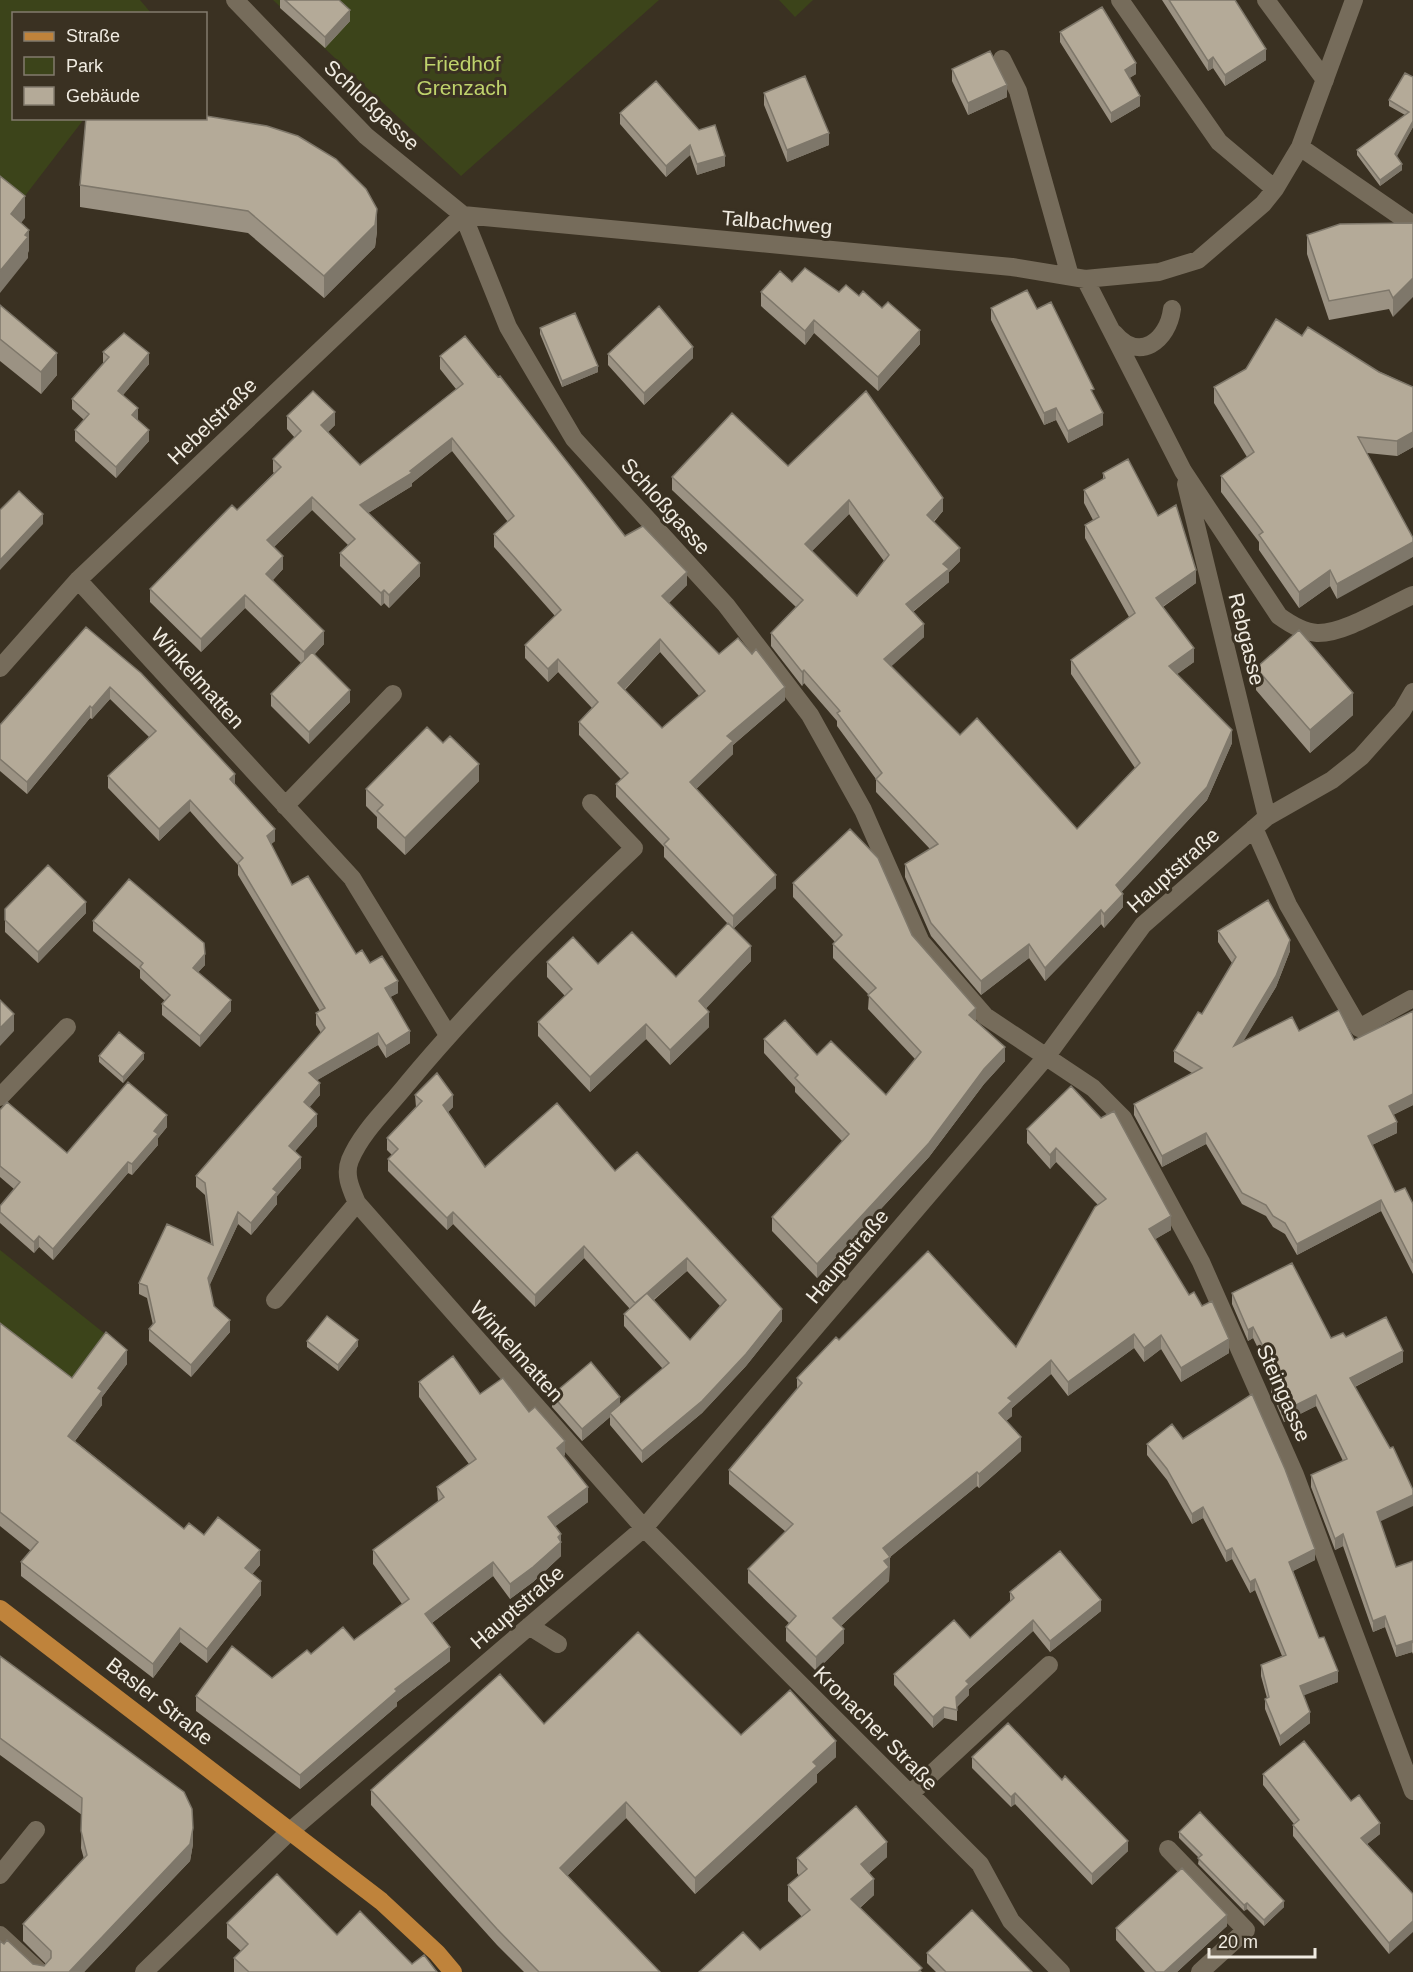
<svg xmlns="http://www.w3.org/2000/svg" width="1413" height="1972" font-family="Arial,sans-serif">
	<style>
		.green { fill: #3c441a }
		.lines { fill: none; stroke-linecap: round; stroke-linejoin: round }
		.minor { stroke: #766c5b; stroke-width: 18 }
		.major { stroke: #bf833b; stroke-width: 18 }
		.wall { fill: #9b9283; fill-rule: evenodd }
		.shaded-wall { fill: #7e776a }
		.building { fill: #b4aa98; stroke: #7e776a; stroke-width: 1.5; fill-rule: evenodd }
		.labels { text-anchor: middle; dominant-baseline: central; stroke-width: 6; stroke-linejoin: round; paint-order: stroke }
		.park-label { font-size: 21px; fill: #bfd36c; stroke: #3a3122 }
		.street-label { font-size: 21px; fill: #f0ebe1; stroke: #3a3122 }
	</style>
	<rect width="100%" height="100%" fill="#3a3122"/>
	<path class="green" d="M 0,0 L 140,0 L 151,13 L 14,14 L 14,118 L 84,119 L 21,201 L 0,193 Z
		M 273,0 L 659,0 L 461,176 Z
		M 779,0 L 813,0 L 795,17 Z
		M 0,1250 L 109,1337 L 69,1388 L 0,1332 Z"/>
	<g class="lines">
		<path class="minor" d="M 235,0 L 366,136 L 463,215 L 508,327 L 574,439 L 726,605 L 810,715 L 863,810 L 921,942 L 985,1016 L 1093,1088 L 1123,1118 L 1201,1262 L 1295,1475 L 1413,1791
			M 1120,0 L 1219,142 L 1275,189
			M 1266,0 L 1325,80
			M 1002,59 L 1018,91 L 1070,276
			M 1300,147 L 1413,225
			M 463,215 L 1012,267 L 1085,279 L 1159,272 L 1198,260 L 1263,204 L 1275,189 L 1300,147 L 1354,0
			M 1085,279 L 1183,471 L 1279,616 C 1290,624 1303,632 1317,633 C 1344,634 1388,606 1413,595
			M 1114,333 C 1139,363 1168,341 1172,309
			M 1186,484 L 1267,817
			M 78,580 L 352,878 L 448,1035
			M 0,668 L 78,580 L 463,215
			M 591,803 L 634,848 C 555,923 477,1000 407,1084 C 388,1108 362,1131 350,1160 C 344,1175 351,1189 357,1203 L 644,1528 L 980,1864 L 1011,1921 L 1061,1972
			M 285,806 L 393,694
			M 1254,828 L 1288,905 L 1359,1028 L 1411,999
			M 0,1097 L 67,1027
			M 275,1300 L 357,1203
			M 529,1626 L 558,1644
			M 910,1794 L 1049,1665
			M 1168,1849 L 1246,1930 L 1200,1972
			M 0,1875 L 36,1830
			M 0,1935 L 40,1972
			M 144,1972 L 289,1832 L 644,1528 L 1046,1057 L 1143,925 L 1267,817 L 1332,780 L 1361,757 L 1402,711 L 1413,692"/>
		<path class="major" d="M 0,1609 L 381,1901 L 437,1953 L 453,1972"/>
	</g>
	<path class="wall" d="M 280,0 L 339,0 L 350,21 L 325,48 L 280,8 Z
		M 1162,0 L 1235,0 L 1266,60 L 1225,86 L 1213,68 L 1208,71 Z
		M 1060,32 L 1136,74 L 1129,78 L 1140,106 L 1111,123 L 1060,42 Z
		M 952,69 L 1007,97 L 968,115 L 952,81 Z
		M 1413,77 L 1413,127 L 1396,156 L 1402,170 L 1380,186 L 1357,155 L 1357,150 L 1405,115 L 1389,106 L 1389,100 Z
		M 656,81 L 725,166 L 697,175 L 690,155 L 666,177 L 620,124 L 620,113 Z
		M 764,93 L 829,145 L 787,162 L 764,105 Z
		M 80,185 L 377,231 L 375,247 L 324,298 L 248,233 L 80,207 Z
		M 1413,223 L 1393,317 L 1389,309 L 1329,320 L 1307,254 L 1307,235 Z
		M 792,282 L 859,296 L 920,344 L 878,391 L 814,333 L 805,345 L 761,306 L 761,292 Z
		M 0,305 L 57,375 L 41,394 L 0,361 Z
		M 991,308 L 1037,309 L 1094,396 L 1103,425 L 1068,443 L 1056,420 L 1044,425 L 991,320 Z
		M 540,328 L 598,372 L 562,387 L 540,334 Z
		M 1302,336 L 1413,387 L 1413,447 L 1397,456 L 1367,453 L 1337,599 L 1330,586 L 1299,608 L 1259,550 L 1259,542 L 1221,492 L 1221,476 L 1247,457 L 1214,403 L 1214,387 Z
		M 103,352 L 149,364 L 123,395 L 138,419 L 137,420 L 149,441 L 116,478 L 75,441 L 75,430 L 84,420 L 72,409 L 72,399 L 104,363 L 103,362 Z
		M 608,354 L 693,358 L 644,405 L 608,365 Z
		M 440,356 L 625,536 L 687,585 L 669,603 L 719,654 L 785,700 L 733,745 L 733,754 L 696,789 L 776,888 L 733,929 L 751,961 L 706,1008 L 709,1027 L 670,1065 L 646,1039 L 590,1092 L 538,1036 L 538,1022 L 565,996 L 547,977 L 547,962 L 598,964 L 676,977 L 728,924 L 664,857 L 664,847 L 616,797 L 616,784 L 621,779 L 579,735 L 579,722 L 592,708 L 558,672 L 548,682 L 525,658 L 525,645 L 555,616 L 494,547 L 494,534 L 508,522 L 452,451 L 412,483 L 412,486 L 368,513 L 420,576 L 389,608 L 384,603 L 381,606 L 340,566 L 340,553 L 348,545 L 312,510 L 274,547 L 283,569 L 273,580 L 324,644 L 314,655 L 350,702 L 309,744 L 271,706 L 271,694 L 301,663 L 245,608 L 201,652 L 150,602 L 150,589 L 237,510 L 274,473 L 273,472 L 273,459 L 295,438 L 287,429 L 287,416 L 335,425 L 328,432 L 360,465 L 456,389 L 440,369 ZM 660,652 L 699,696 L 662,728 L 625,690 Z
		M 788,466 L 943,511 L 934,522 L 960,561 L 949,572 L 949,582 L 913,612 L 924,637 L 891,666 L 960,735 L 1077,829 L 1135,768 L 1071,674 L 1071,660 L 1129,617 L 1085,538 L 1085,525 L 1093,520 L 1084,503 L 1084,490 L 1103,479 L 1103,473 L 1158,516 L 1196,583 L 1163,607 L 1194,662 L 1177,674 L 1232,743 L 1207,800 L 1121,892 L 1123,907 L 1104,928 L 1101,924 L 1045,981 L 1029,958 L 981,995 L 931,936 L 905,877 L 905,864 L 930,849 L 876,792 L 876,779 L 837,726 L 837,721 L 804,683 L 802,686 L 771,646 L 771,633 L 796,607 L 672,490 L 672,477 ZM 849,514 L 884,561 L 857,596 L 812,551 Z
		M 86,627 L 235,786 L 275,841 L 271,844 L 292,885 L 356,954 L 370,963 L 398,993 L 390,997 L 410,1043 L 386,1058 L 378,1045 L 317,1080 L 320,1095 L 309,1107 L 317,1126 L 295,1151 L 301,1168 L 277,1196 L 277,1204 L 251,1235 L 238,1224 L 209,1286 L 214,1306 L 230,1332 L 191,1377 L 149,1341 L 149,1329 L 153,1325 L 147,1298 L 139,1294 L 139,1283 L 211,1244 L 205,1195 L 196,1187 L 196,1176 L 321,1033 L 316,1025 L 316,1013 L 320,1011 L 238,875 L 238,865 L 190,811 L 159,841 L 108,788 L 108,776 L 149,737 L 110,699 L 92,719 L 90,718 L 27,794 L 0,771 L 0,725 Z
		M 1256,668 L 1353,715 L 1310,753 L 1256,690 Z
		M 479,781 L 405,855 L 377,828 L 377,817 L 366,806 L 366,789 Z
		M 793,883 L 912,935 L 1005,1061 L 984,1084 L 929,1157 L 817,1278 L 772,1231 L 772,1217 L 843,1142 L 795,1092 L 795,1087 L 764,1053 L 764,1039 L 817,1055 L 886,1095 L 915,1059 L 868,1009 L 869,995 L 833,958 L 833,944 L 835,942 L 793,897 Z
		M 5,909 L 86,913 L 38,963 L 5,932 Z
		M 93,921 L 205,965 L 198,972 L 231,1011 L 200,1047 L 162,1015 L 162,1004 L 165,1001 L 140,978 L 140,970 L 93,931 Z
		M 1218,931 L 1290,951 L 1276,987 L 1243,1041 L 1299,1031 L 1354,1040 L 1413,1011 L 1413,1105 L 1393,1115 L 1397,1133 L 1372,1145 L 1395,1192 L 1413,1204 L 1413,1274 L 1381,1211 L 1297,1255 L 1285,1234 L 1273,1227 L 1266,1216 L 1242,1204 L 1206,1144 L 1162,1167 L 1134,1115 L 1134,1104 L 1192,1073 L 1174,1062 L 1174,1051 L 1202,1014 L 1232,963 L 1218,942 Z
		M 99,1056 L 144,1059 L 123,1083 L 99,1062 Z
		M 1071,1086 L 1171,1230 L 1155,1239 L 1189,1295 L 1229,1353 L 1181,1382 L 1161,1349 L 1144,1362 L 1134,1348 L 1068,1396 L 1051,1374 L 1012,1408 L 1012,1416 L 1006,1421 L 1021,1451 L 979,1488 L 977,1486 L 890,1557 L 889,1581 L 841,1626 L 844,1643 L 816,1671 L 786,1641 L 786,1627 L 789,1623 L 748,1583 L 748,1569 L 786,1532 L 729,1484 L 729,1470 L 797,1389 L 797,1378 L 839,1340 L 1016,1347 L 1098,1205 L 1056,1162 L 1050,1169 L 1027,1143 L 1027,1129 Z
		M 415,1095 L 453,1107 L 448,1112 L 485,1167 L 615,1171 L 782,1321 L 746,1366 L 702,1413 L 642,1463 L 610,1425 L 610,1417 L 582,1441 L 552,1407 L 552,1395 L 620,1405 L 663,1369 L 624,1326 L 624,1314 L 630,1309 L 584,1258 L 535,1307 L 453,1224 L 447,1230 L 388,1171 L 388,1159 L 392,1155 L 387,1150 L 387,1138 L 416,1107 ZM 687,1271 L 720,1306 L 690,1340 L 654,1300 Z
		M 0,1110 L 67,1153 L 167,1127 L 158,1138 L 158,1145 L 132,1175 L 128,1173 L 53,1260 L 39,1247 L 34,1253 L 0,1223 L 0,1206 L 14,1189 L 0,1177 Z
		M 1232,1293 L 1331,1338 L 1346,1337 L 1403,1362 L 1355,1387 L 1380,1521 L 1396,1567 L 1413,1561 L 1413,1654 L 1412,1652 L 1396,1657 L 1385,1627 L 1373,1632 L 1343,1546 L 1335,1550 L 1311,1487 L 1311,1475 L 1343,1461 L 1316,1406 L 1284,1422 L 1271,1392 L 1271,1381 L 1273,1379 L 1253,1338 L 1248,1341 L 1232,1304 Z
		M 0,1323 L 72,1378 L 127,1364 L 102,1397 L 102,1405 L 75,1441 L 184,1529 L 204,1535 L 260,1565 L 252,1574 L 261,1595 L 207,1663 L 180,1642 L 153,1678 L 21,1576 L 21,1562 L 31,1551 L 0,1526 Z
		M 307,1341 L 358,1346 L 338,1371 L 307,1347 Z
		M 419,1382 L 480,1394 L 529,1412 L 565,1455 L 563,1456 L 588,1502 L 555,1526 L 561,1534 L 561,1556 L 533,1582 L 510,1599 L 493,1576 L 432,1623 L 450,1661 L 397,1702 L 397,1706 L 300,1789 L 196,1711 L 196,1696 L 272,1678 L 311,1654 L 354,1640 L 402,1604 L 373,1564 L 373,1550 L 438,1502 L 437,1487 L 469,1464 L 419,1397 Z
		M 1183,1439 L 1315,1560 L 1293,1571 L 1319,1638 L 1338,1682 L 1303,1695 L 1310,1723 L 1280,1746 L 1265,1709 L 1265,1699 L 1267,1698 L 1261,1676 L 1261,1665 L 1282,1656 L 1255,1590 L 1250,1593 L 1232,1559 L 1226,1562 L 1203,1518 L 1192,1524 L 1167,1480 L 1147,1455 L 1147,1444 Z
		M 1010,1592 L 1101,1611 L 1050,1652 L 1033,1631 L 969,1689 L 969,1695 L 957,1707 L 957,1721 L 944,1718 L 933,1728 L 894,1685 L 894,1674 L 970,1638 L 1010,1602 Z
		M 0,1656 L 193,1844 L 190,1861 L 84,1972 L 0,1972 L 4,1944 L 33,1964 L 44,1966 L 46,1964 L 23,1941 L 23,1924 L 84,1859 L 81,1848 L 82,1815 L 0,1755 Z
		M 544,1724 L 741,1735 L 836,1757 L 817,1774 L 817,1782 L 695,1894 L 626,1818 L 567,1876 L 660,1972 L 524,1972 L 497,1945 L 371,1805 L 371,1790 Z
		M 972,1757 L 1128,1851 L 1092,1885 L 1015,1804 L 1011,1807 L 972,1768 Z
		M 1263,1774 L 1351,1801 L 1380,1834 L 1367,1844 L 1413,1894 L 1389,1954 L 1293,1836 L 1293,1825 L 1294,1824 L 1263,1785 Z
		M 1179,1832 L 1284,1907 L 1264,1926 L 1247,1909 L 1244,1911 L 1198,1864 L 1199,1858 L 1179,1838 Z
		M 887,1857 L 869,1873 L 874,1895 L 860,1908 L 922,1972 L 760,1950 L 802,1917 L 788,1901 L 788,1885 L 799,1876 L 797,1873 L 797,1858 Z
		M 227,1923 L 337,1935 L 412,1964 L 437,1972 L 234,1972 L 234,1958 L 241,1951 L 227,1938 Z
		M 1227,1926 L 1177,1972 L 1145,1972 L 1116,1940 L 1116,1928 Z
		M 927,1953 L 1032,1972 L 936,1972 L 927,1963 Z"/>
	<path class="shaded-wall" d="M 350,10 L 350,21 L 325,48 L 325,37 Z
		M 1266,49 L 1266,60 L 1225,86 L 1225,75 Z
		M 1213,57 L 1213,68 L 1208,71 L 1208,61 Z
		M 1136,63 L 1136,74 L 1125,81 L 1125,70 Z
		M 1007,85 L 1007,97 L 968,115 L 968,103 Z
		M 1140,96 L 1140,106 L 1111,123 L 1111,113 Z
		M 1413,121 L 1413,127 L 1395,160 L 1395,154 Z
		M 829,133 L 829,145 L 787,162 L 787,150 Z
		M 690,145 L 690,155 L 666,177 L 666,166 Z
		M 725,156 L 725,166 L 697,175 L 697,164 Z
		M 1402,164 L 1402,170 L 1380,186 L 1380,180 Z
		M 25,196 L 25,218 L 11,236 L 11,214 Z
		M 377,209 L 377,231 L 375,247 L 324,298 L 324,276 Z
		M 29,230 L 29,251 L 28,253 L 28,258 L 0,293 L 0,271 Z
		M 1413,278 L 1413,297 L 1393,317 L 1393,298 Z
		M 814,320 L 814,333 L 805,345 L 805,331 Z
		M 920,330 L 920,344 L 878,391 L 878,377 Z
		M 693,347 L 693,358 L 644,405 L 644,393 Z
		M 57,353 L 57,375 L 41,394 L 41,372 Z
		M 149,353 L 149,364 L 118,401 L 118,391 Z
		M 598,366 L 598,372 L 562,387 L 562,381 Z
		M 138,408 L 138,419 L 132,426 L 132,415 Z
		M 1056,408 L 1056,420 L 1044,425 L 1044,413 Z
		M 335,412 L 335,425 L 321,438 L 321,425 Z
		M 1103,413 L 1103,425 L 1068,443 L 1068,431 Z
		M 149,430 L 149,441 L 116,478 L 116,467 Z
		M 1413,432 L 1413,447 L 1397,456 L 1397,441 Z
		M 452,438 L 452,451 L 412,483 L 412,486 L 360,518 L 360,505 L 410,471 Z
		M 312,497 L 312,510 L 267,553 L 267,540 Z
		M 943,498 L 943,511 L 927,528 L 927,515 Z
		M 849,500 L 849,514 L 805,558 L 805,544 Z
		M 43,514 L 43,524 L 0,570 L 0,560 Z
		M 1413,542 L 1413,557 L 1337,599 L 1337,584 Z
		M 960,548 L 960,561 L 949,572 L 949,582 L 906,617 L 906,604 L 943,564 Z
		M 283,556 L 283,569 L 266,587 L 266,574 Z
		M 420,563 L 420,576 L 389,608 L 389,595 Z
		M 1196,570 L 1196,583 L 1156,611 L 1156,598 Z
		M 1330,570 L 1330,586 L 1299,608 L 1299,592 Z
		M 687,572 L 687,585 L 662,609 L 662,596 Z
		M 384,590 L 384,603 L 381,606 L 381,593 Z
		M 245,595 L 245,608 L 201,652 L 201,639 Z
		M 924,624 L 924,637 L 884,673 L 884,659 Z
		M 324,631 L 324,644 L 304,665 L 304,652 Z
		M 660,639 L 660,652 L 618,696 L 618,683 Z
		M 1194,648 L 1194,662 L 1169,680 L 1169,666 Z
		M 558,659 L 558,672 L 548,682 L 548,669 Z
		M 804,670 L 804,683 L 802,686 L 802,672 Z
		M 110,687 L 110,699 L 92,719 L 92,708 Z
		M 785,687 L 785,700 L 733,745 L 733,754 L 690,795 L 690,782 L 727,736 Z
		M 350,690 L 350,702 L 309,744 L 309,732 Z
		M 1353,693 L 1353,715 L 1310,753 L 1310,730 Z
		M 90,706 L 90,718 L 27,794 L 27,782 Z
		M 1232,730 L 1232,743 L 1207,800 L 1116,898 L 1116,885 Z
		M 479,764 L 479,781 L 405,855 L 405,838 Z
		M 235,774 L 235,786 L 230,779 Z
		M 190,800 L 190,811 L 159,841 L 159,829 Z
		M 275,829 L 275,841 L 267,848 L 267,836 Z
		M 776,875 L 776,888 L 733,929 L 733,916 Z
		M 1123,894 L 1123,907 L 1104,928 L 1104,914 Z
		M 86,902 L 86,913 L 38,963 L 38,952 Z
		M 1101,910 L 1101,924 L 1045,981 L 1045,968 Z
		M 1290,940 L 1290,951 L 1276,987 L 1234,1057 L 1234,1046 Z
		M 1029,944 L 1029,958 L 981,995 L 981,981 Z
		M 751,946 L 751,961 L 699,1016 L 699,1001 Z
		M 205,954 L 205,965 L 193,978 L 193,968 Z
		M 398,981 L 398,993 L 385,1000 L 385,988 Z
		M 231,1000 L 231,1011 L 200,1047 L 200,1036 Z
		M 976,1008 L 976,1022 L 969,1015 Z
		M 709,1012 L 709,1027 L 670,1065 L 670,1050 Z
		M 14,1014 L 14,1031 L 0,1046 L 0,1028 Z
		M 646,1024 L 646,1039 L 590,1092 L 590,1077 Z
		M 410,1031 L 410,1043 L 386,1058 L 386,1046 Z
		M 378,1033 L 378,1045 L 309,1085 L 309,1073 Z
		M 1005,1047 L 1005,1061 L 984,1084 L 929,1157 L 817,1278 L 817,1264 L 984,1069 Z
		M 144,1053 L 144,1059 L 123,1083 L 123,1077 Z
		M 320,1083 L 320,1095 L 304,1114 L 304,1102 Z
		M 1413,1094 L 1413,1105 L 1389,1117 L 1389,1106 Z
		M 453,1095 L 453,1107 L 443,1117 L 443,1105 Z
		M 317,1114 L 317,1126 L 289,1158 L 289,1146 Z
		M 167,1115 L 167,1127 L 158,1138 L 158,1145 L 132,1175 L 132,1164 L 154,1131 Z
		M 1397,1122 L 1397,1133 L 1368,1147 L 1368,1136 Z
		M 1206,1133 L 1206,1144 L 1162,1167 L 1162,1156 Z
		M 1056,1148 L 1056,1162 L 1050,1169 L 1050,1155 Z
		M 301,1157 L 301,1168 L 277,1196 L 277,1204 L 251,1235 L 251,1223 L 273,1189 Z
		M 128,1162 L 128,1173 L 53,1260 L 53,1249 Z
		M 1381,1200 L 1381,1211 L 1297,1255 L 1297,1244 Z
		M 238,1212 L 238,1224 L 208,1289 L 208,1278 Z
		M 453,1212 L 453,1224 L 447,1230 L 447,1218 Z
		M 1171,1216 L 1171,1230 L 1149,1243 L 1149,1229 Z
		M 39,1236 L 39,1247 L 34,1253 L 34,1242 Z
		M 584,1246 L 584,1258 L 535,1307 L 535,1295 Z
		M 687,1258 L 687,1271 L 635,1315 L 635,1303 Z
		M 782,1309 L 782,1321 L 746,1366 L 702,1413 L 642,1463 L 642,1451 Z
		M 230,1320 L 230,1332 L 191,1377 L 191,1365 Z
		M 1253,1327 L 1253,1338 L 1248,1341 L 1248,1330 Z
		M 1134,1334 L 1134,1348 L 1068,1396 L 1068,1382 Z
		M 1161,1335 L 1161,1349 L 1144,1362 L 1144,1348 Z
		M 1229,1339 L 1229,1353 L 1181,1382 L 1181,1368 Z
		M 358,1340 L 358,1346 L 338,1371 L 338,1365 Z
		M 127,1350 L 127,1364 L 102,1397 L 102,1405 L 68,1450 L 68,1436 L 98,1388 Z
		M 1403,1351 L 1403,1362 L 1350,1389 L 1350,1378 Z
		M 1051,1360 L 1051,1374 L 1012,1408 L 1012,1416 L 999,1427 L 999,1413 L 1008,1398 Z
		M 1316,1395 L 1316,1406 L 1284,1422 L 1284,1411 Z
		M 620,1397 L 620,1409 L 610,1413 L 610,1417 L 582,1441 L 582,1429 Z
		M 1021,1437 L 1021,1451 L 979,1488 L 979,1474 Z
		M 565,1441 L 565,1455 L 557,1462 L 557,1448 Z
		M 977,1472 L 977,1486 L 890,1557 L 889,1581 L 833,1633 L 833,1618 L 883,1548 Z
		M 588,1487 L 588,1502 L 548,1532 L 548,1517 Z
		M 1413,1495 L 1413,1506 L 1377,1523 L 1377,1512 Z
		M 1203,1507 L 1203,1518 L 1192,1524 L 1192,1514 Z
		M 561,1534 L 561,1556 L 533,1582 L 510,1599 L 510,1584 Z
		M 1343,1534 L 1343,1546 L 1335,1550 L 1335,1539 Z
		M 1232,1548 L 1232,1559 L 1226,1562 L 1226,1551 Z
		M 1315,1549 L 1315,1560 L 1289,1573 L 1289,1562 Z
		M 260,1550 L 260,1565 L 245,1583 L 245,1568 Z
		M 493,1562 L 493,1576 L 425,1628 L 425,1614 Z
		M 1255,1579 L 1255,1590 L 1250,1593 L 1250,1582 Z
		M 261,1581 L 261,1595 L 207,1663 L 207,1649 Z
		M 1101,1600 L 1101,1611 L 1050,1652 L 1050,1641 Z
		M 1385,1616 L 1385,1627 L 1373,1632 L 1373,1621 Z
		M 1033,1620 L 1033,1631 L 969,1689 L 969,1695 L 956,1707 L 956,1697 L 966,1681 Z
		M 180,1628 L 180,1642 L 153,1678 L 153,1664 Z
		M 844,1629 L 844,1643 L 816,1671 L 816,1657 Z
		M 1412,1641 L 1412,1652 L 1396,1657 L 1396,1646 Z
		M 450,1647 L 450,1661 L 397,1702 L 397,1706 L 300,1789 L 300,1775 L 395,1689 Z
		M 1338,1671 L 1338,1682 L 1300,1697 L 1300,1686 Z
		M 944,1707 L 944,1718 L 933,1728 L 933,1717 Z
		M 1310,1712 L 1310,1723 L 1280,1746 L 1280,1736 Z
		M 836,1741 L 836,1757 L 817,1774 L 817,1782 L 695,1894 L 695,1878 L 813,1762 Z
		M 1015,1793 L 1015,1804 L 1011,1807 L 1011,1797 Z
		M 626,1802 L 626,1818 L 560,1883 L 560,1868 Z
		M 1380,1823 L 1380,1834 L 1361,1849 L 1361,1838 Z
		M 193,1828 L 193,1844 L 190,1861 L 84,1972 L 69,1972 Z
		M 1128,1841 L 1128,1851 L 1092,1885 L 1092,1874 Z
		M 887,1842 L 887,1857 L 861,1880 L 861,1864 Z
		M 874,1879 L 874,1895 L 851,1915 L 851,1899 Z
		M 1284,1901 L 1284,1907 L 1264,1926 L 1264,1920 Z
		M 1247,1903 L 1247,1909 L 1244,1911 L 1244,1905 Z
		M 1227,1915 L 1227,1926 L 1177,1972 L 1164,1972 Z
		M 1413,1921 L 1413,1932 L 1389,1954 L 1389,1943 Z"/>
	<path class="building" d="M 285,0 L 339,0 L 350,10 L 325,37 Z
		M 1169,0 L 1235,0 L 1266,49 L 1225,75 L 1213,57 L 1208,61 Z
		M 1102,7 L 1136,63 L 1125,70 L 1140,96 L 1111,113 L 1060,32 Z
		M 990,51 L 1007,85 L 968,103 L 952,69 Z
		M 1405,73 L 1413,77 L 1413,121 L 1395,154 L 1402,164 L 1380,180 L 1357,150 L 1409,112 L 1389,100 Z
		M 805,76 L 829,133 L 787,150 L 764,93 Z
		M 656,81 L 699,130 L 715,125 L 725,156 L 697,164 L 690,145 L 666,166 L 620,113 Z
		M 206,116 L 267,126 L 298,136 L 336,159 L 366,189 L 377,209 L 375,225 L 324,276 L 248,211 L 80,185 L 86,118 L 206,118 Z
		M 0,176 L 25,196 L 11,214 L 29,230 L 25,235 L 28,237 L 0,271 Z
		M 1413,223 L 1413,278 L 1393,298 L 1389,290 L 1329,301 L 1307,235 L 1340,224 Z
		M 805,268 L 839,292 L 846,285 L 859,296 L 863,291 L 882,308 L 888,302 L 920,330 L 878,377 L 814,320 L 805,331 L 761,292 L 780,271 L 792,282 Z
		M 1027,290 L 1037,309 L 1051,302 L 1094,389 L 1091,390 L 1103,413 L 1068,431 L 1056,408 L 1044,413 L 991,308 Z
		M 0,305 L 57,353 L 41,372 L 0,339 Z
		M 659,306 L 693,347 L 644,393 L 608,354 Z
		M 575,313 L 598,366 L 562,381 L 540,328 Z
		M 1276,319 L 1302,336 L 1308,327 L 1379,372 L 1413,387 L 1413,432 L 1397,441 L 1358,437 L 1413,538 L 1413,542 L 1337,584 L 1330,570 L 1299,592 L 1259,535 L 1263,532 L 1221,476 L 1254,452 L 1214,387 L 1246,369 Z
		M 124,333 L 149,353 L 118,391 L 138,408 L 132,415 L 149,430 L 116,467 L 75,430 L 89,414 L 72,399 L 109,357 L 103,352 Z
		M 465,336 L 498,377 L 500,376 L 625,536 L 643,526 L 687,572 L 662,596 L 719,654 L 738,638 L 752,654 L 756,649 L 785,687 L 727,736 L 733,741 L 690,782 L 776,875 L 733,916 L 664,844 L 669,839 L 616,784 L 628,773 L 579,722 L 598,702 L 558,659 L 548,669 L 525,645 L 561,610 L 494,534 L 514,516 L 452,438 L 410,471 L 412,473 L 360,505 L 420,563 L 389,595 L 384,590 L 381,593 L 340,553 L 355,539 L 312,497 L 267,540 L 283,556 L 266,574 L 324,631 L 304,652 L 245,595 L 201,639 L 150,589 L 232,505 L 237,510 L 281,467 L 273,459 L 301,431 L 287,416 L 313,391 L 335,412 L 321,425 L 360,465 L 463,384 L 440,356 ZM 660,639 L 705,691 L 662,728 L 618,683 Z
		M 866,391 L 943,498 L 927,515 L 960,548 L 943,564 L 949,569 L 906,604 L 924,624 L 884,659 L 960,735 L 977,718 L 1077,829 L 1140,763 L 1071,660 L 1135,613 L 1085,525 L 1099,517 L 1084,490 L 1105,478 L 1103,473 L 1128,459 L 1158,516 L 1176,505 L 1196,570 L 1156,598 L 1194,648 L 1169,666 L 1232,730 L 1207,787 L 1116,885 L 1123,894 L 1104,914 L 1101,910 L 1045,968 L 1029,944 L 981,981 L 931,923 L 905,864 L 938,844 L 876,779 L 882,773 L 837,713 L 840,711 L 804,670 L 802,672 L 771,633 L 803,600 L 672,477 L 732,413 L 788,466 ZM 849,500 L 889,555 L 857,596 L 805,544 Z
		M 19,491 L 43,514 L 0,560 L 0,510 Z
		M 86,627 L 141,673 L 235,774 L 230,779 L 275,829 L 267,836 L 292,885 L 308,876 L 356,954 L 362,950 L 370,963 L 382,956 L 398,981 L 385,988 L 410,1031 L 386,1046 L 378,1033 L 309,1073 L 320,1083 L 304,1102 L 317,1114 L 289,1146 L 301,1157 L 273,1189 L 277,1192 L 251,1223 L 238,1212 L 208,1278 L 214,1306 L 230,1320 L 191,1365 L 149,1329 L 155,1322 L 147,1286 L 139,1283 L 167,1224 L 213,1245 L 205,1183 L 196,1176 L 325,1028 L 316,1013 L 325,1008 L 238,863 L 243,858 L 190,800 L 159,829 L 108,776 L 156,731 L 110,687 L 92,708 L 90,706 L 27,782 L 0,759 L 0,725 Z
		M 1299,630 L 1353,693 L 1310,730 L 1256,668 Z
		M 312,652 L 350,690 L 309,732 L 271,694 Z
		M 427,727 L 443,743 L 450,736 L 479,764 L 405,838 L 377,811 L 383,805 L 366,789 Z
		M 850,829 L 878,858 L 912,935 L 976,1008 L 969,1015 L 1005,1047 L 984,1069 L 929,1143 L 817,1264 L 772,1217 L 849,1134 L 795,1078 L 798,1075 L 764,1039 L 785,1020 L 817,1055 L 831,1041 L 886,1095 L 921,1052 L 868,995 L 876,988 L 833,944 L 842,935 L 793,883 Z
		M 48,865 L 86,902 L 38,952 L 5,920 L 5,909 Z
		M 129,879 L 204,943 L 205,954 L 193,968 L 231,1000 L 200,1036 L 162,1004 L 170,995 L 140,967 L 143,963 L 93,921 Z
		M 1268,900 L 1290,940 L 1276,976 L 1234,1046 L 1292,1017 L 1299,1031 L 1339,1010 L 1354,1040 L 1413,1011 L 1413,1094 L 1389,1106 L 1397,1122 L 1368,1136 L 1395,1192 L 1405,1188 L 1413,1204 L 1413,1263 L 1381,1200 L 1297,1244 L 1285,1223 L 1273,1216 L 1266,1205 L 1242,1193 L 1206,1133 L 1162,1156 L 1134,1104 L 1202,1068 L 1174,1051 L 1198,1012 L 1202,1014 L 1236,957 L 1218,931 Z
		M 728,923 L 751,946 L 699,1001 L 709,1012 L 670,1050 L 646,1024 L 590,1077 L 538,1022 L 572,989 L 547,962 L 573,937 L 598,964 L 632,932 L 676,977 Z
		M 0,1000 L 14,1014 L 0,1028 Z
		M 119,1032 L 144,1053 L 123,1077 L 99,1056 Z
		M 437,1073 L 453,1095 L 443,1105 L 485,1167 L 557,1103 L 615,1171 L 637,1152 L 782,1309 L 746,1354 L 702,1401 L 642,1451 L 610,1413 L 669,1363 L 624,1314 L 647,1293 L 635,1303 L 584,1246 L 535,1295 L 453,1212 L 447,1218 L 388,1159 L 398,1149 L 387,1138 L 422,1101 L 415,1095 ZM 687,1258 L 726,1300 L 690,1340 L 647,1293 Z
		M 128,1082 L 167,1115 L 154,1131 L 158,1134 L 132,1164 L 128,1162 L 53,1249 L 39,1236 L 34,1242 L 0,1212 L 0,1206 L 20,1182 L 0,1166 L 0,1110 L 7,1102 L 67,1153 Z
		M 1071,1086 L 1101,1118 L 1114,1111 L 1171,1216 L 1149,1229 L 1189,1295 L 1194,1292 L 1202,1306 L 1212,1301 L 1229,1339 L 1181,1368 L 1161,1335 L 1144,1348 L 1134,1334 L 1068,1382 L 1051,1360 L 1008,1398 L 1012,1401 L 999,1413 L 1021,1437 L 979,1474 L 977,1472 L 883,1548 L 890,1557 L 884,1561 L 889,1567 L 833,1618 L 844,1629 L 816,1657 L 786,1627 L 796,1616 L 748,1569 L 793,1524 L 729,1470 L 802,1383 L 797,1378 L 836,1337 L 839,1340 L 928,1251 L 1016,1347 L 1095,1207 L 1106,1199 L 1056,1148 L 1050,1155 L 1027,1129 Z
		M 1292,1263 L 1331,1338 L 1343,1333 L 1346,1337 L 1386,1317 L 1403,1351 L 1350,1378 L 1390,1448 L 1393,1447 L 1413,1490 L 1413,1495 L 1377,1512 L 1396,1567 L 1413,1561 L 1413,1643 L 1412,1641 L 1396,1646 L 1385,1616 L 1373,1621 L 1343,1534 L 1335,1539 L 1311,1475 L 1347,1459 L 1316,1395 L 1284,1411 L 1271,1381 L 1278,1376 L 1253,1327 L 1248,1330 L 1232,1293 Z
		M 327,1316 L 358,1340 L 338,1365 L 307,1341 Z
		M 0,1323 L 72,1378 L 106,1332 L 127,1350 L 98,1388 L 102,1391 L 68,1436 L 184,1529 L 189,1523 L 204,1535 L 218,1517 L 260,1550 L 245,1568 L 261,1581 L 207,1649 L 180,1628 L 153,1664 L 21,1562 L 38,1542 L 0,1512 Z
		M 453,1356 L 480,1394 L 503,1378 L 529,1412 L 535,1407 L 565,1441 L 557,1448 L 588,1487 L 548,1517 L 561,1534 L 558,1537 L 561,1542 L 533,1567 L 510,1584 L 493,1562 L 425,1614 L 450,1647 L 395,1689 L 397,1691 L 300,1775 L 196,1696 L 232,1646 L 272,1678 L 307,1650 L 311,1654 L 343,1627 L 354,1640 L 409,1599 L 373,1550 L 444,1497 L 437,1487 L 476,1459 L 419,1382 Z
		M 591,1362 L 620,1397 L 582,1429 L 552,1395 Z
		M 1252,1394 L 1285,1469 L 1315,1549 L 1289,1562 L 1319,1638 L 1324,1637 L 1338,1671 L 1300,1686 L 1310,1712 L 1280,1736 L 1265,1699 L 1269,1697 L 1261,1665 L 1286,1655 L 1255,1579 L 1250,1582 L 1232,1548 L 1226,1551 L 1203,1507 L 1192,1514 L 1167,1469 L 1147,1444 L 1172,1424 L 1183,1439 Z
		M 1060,1551 L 1101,1600 L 1050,1641 L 1033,1620 L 966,1681 L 969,1684 L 956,1697 L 957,1710 L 944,1707 L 933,1717 L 894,1674 L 954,1620 L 970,1638 L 1014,1598 L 1010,1592 Z
		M 638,1632 L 741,1735 L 790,1690 L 836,1741 L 813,1762 L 817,1766 L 695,1878 L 626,1802 L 560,1868 L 660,1972 L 539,1972 L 497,1929 L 371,1790 L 500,1674 L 544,1724 Z
		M 0,1656 L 184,1792 L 192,1809 L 193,1828 L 190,1844 L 69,1972 L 0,1972 L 0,1941 L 4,1944 L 7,1940 L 33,1964 L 44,1966 L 51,1958 L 51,1951 L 23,1924 L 87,1855 L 81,1831 L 82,1798 L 0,1738 Z
		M 1008,1723 L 1062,1780 L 1065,1776 L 1128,1841 L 1092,1874 L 1015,1793 L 1011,1797 L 972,1757 Z
		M 1304,1741 L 1351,1801 L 1359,1795 L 1380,1823 L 1361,1838 L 1413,1894 L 1413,1921 L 1389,1943 L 1293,1825 L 1299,1820 L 1263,1774 Z
		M 856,1806 L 887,1842 L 861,1864 L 874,1879 L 851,1899 L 922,1968 L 918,1972 L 699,1972 L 743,1932 L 760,1950 L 810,1910 L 788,1885 L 807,1869 L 797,1858 Z
		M 1200,1812 L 1284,1901 L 1264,1920 L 1247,1903 L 1244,1905 L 1198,1858 L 1202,1855 L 1179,1832 Z
		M 1182,1868 L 1227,1915 L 1164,1972 L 1156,1972 L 1116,1928 Z
		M 277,1874 L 337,1935 L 360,1911 L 412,1964 L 424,1955 L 437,1972 L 249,1972 L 234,1958 L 248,1944 L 227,1923 Z
		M 972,1910 L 1032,1972 L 946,1972 L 927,1953 Z"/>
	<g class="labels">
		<g class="park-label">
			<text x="462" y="63">Friedhof<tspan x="462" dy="24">Grenzach</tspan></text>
		</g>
		<g class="street-label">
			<text transform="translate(372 105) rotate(43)">Schloßgasse</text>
			<text transform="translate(777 222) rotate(5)">Talbachweg</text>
			<text transform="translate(212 421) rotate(-44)">Hebelstraße</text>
			<text transform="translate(666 506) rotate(48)">Schloßgasse</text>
			<text transform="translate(1247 639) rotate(76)">Rebgasse</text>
			<text transform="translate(198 678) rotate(48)">Winkelmatten</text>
			<text transform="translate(1173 870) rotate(-42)">Hauptstraße</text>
			<text transform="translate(847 1256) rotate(-50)">Hauptstraße</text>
			<text transform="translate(517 1351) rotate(48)">Winkelmatten</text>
			<text transform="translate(1284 1393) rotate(66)">Steingasse</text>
			<text transform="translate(517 1607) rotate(-41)">Hauptstraße</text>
			<text transform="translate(160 1701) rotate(38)">Basler Straße</text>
			<text transform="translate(876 1728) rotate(45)">Kronacher Straße</text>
		</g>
	</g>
	<rect x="12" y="12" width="195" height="108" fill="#3a3122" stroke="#837b6e" stroke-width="1.5"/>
	<rect x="24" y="32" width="30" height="9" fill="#bf833b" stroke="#837b6e" stroke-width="1.5"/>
	<text x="66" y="42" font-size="18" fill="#f0ebe1">Straße</text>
	<rect x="24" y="57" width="30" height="18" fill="#3c441a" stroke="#837b6e" stroke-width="1.5"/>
	<text x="66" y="72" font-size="18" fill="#f0ebe1">Park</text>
	<rect x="24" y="87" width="30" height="18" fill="#b4aa98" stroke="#837b6e" stroke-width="1.5"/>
	<text x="66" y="102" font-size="18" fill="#f0ebe1">Gebäude</text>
	<path d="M1209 1948v9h106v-9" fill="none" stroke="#f0ebe1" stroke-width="3"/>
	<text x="1218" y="1948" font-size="18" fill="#f0ebe1" stroke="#3a3122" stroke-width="4.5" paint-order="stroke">20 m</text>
</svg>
